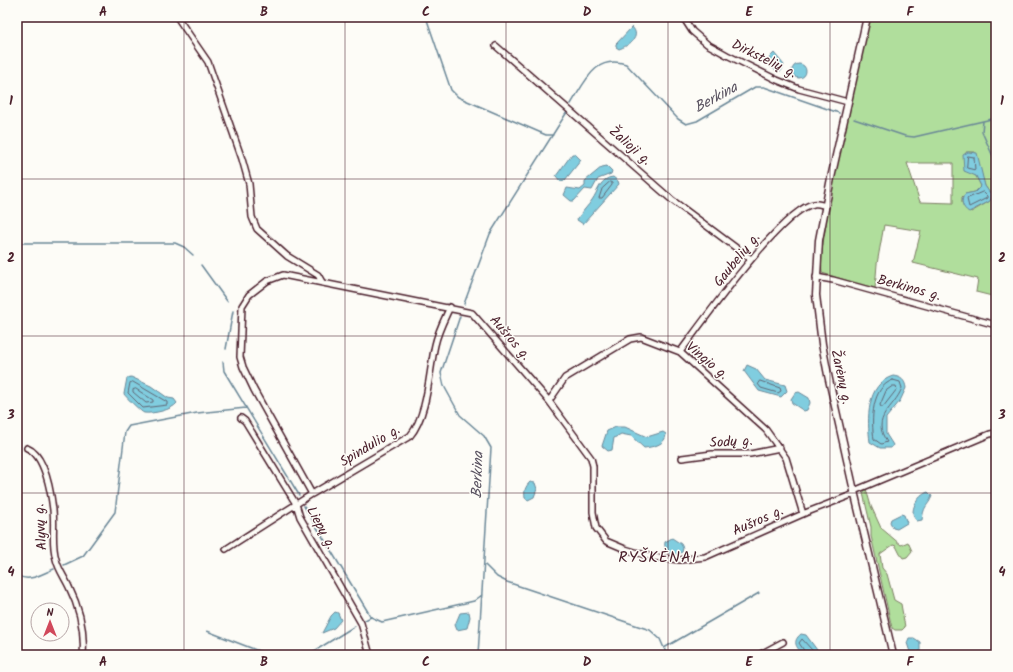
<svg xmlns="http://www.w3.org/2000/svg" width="1013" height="672" font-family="Kalam,sans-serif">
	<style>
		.green { fill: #b0de9c; stroke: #7d7e64; fill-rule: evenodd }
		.water { fill: #80cddf; stroke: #6a8797 }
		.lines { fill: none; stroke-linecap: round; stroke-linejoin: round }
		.shore { stroke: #606573; stroke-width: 1 }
		.stream { stroke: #6a8797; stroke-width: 1.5 }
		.minor-casing { stroke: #4a1f2b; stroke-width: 8 }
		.major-casing { stroke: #4a1f2b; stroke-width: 9 }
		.minor { stroke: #fdfcf7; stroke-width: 5 }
		.major { stroke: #fdfcf7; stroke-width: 6 }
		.grid { fill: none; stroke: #4a1f2b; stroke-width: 1; stroke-opacity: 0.55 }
		.labels { text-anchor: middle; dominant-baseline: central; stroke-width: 3; stroke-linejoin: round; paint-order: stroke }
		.street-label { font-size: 14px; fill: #4a1f2b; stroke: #fdfcf7 }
		.water-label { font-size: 15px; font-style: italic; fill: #5a5361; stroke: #fdfcf7 }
		.quarter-label { font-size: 16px; letter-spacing: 1px; fill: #4a1f2b; stroke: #fdfcf7 }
		.neatline { fill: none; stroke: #4a1f2b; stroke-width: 1.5 }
		.grid-label { font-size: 13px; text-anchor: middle; font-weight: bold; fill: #4a1f2b }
	</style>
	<rect width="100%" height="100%" fill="#fdfcf7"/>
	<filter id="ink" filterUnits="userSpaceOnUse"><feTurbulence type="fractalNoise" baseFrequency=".025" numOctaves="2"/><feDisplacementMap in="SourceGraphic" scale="8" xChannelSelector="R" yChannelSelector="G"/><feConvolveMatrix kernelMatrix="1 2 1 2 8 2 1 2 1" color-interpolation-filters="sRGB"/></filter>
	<g filter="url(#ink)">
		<path class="green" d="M 870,17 L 996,17 L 996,297 L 976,292 L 978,279 L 913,263 L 921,231 L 884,225 L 877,264 L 875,289 L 822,273 L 821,257 L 830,197 ZM 966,152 L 975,152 L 985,186 L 992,196 L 990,201 L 971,212 L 962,203 L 962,197 L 965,194 L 975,192 L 981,186 L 976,176 L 971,173 ZM 907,163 L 953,163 L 953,203 L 920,202 Z
			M 866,489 L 871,506 L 881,528 L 901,545 L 908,542 L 912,551 L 907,557 L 903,558 L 900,554 L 896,546 L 893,545 L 880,554 L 882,568 L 887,574 L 894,600 L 901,604 L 905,627 L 902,630 L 895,630 L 892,628 L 871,536 L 871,527 L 863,493 Z"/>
		<path class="water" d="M 632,27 C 642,37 628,46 619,49 L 616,47 L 616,44 Z
			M 774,53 L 784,65 L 781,71 L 772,68 L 768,64 L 770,57 Z
			M792 71a7 7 0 1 1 14 0a7 7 0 1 1-14 0Z
			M 968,152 L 977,153 L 985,186 L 992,196 L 990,201 L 969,212 C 962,208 960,200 965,194 L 975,192 L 981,186 L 976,176 L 964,171 L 963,155 Z
			M 572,154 L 575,154 L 581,160 L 565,180 L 560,181 L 556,176 Z
			M 607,166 L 612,171 L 611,174 L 598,179 L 592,190 L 585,189 L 574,201 L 571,201 L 564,195 L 567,188 L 580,190 L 585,186 L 585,181 L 602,167 Z
			M 613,177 L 618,181 L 619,184 L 583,224 L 577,220 L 578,218 C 582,212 588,206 592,200 C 598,192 600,178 613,177 Z
			M 747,365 L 756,369 L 765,380 L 785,385 L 787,391 L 781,397 L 759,391 L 744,371 Z
			M 893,376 C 901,377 905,380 906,388 L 900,401 L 886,418 L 886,434 L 893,445 L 891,448 L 880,448 L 870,442 C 867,420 866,384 893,376 Z
			M 131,377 L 151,386 L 168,398 L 174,399 L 177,403 C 172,410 153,414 144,413 C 142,413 126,397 124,394 L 127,378 Z
			M 799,392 L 809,398 L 810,403 L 807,410 L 804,411 L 792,403 L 791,399 L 795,393 Z
			M 616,427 L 625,427 L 647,437 L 663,432 L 666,434 C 666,445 652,447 644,448 L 631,436 L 621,434 L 614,438 L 612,450 L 608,451 L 602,446 L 607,431 Z
			M 530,482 L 535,483 L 537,489 L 534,497 L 528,500 L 525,498 C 524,491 525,487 530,482 Z
			M 928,492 L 932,496 C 928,507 924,504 922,520 L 917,521 C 907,512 918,495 928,492 Z
			M 901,514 L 904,515 L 907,523 L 897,529 L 893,528 L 890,522 L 891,519 Z
			M 672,538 L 681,544 L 683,548 L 682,552 C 674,558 663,552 665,542 Z
			M 335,612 L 338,613 L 341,620 L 334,628 L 322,633 L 331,616 Z
			M 469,612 L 470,617 L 467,628 L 457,630 L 455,625 L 460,613 Z
			M 801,634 L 806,635 L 817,650 L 816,653 L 805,655 C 797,649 791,642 801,634 Z
			M 909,638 L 914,638 L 920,642 L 920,654 L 911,655 L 907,643 Z"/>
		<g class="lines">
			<path class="shore" d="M 968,156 L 974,157 L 975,170 L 967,168 Z
				M 610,182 L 612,183 L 612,185 L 602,198 L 599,198 L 602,189 Z
				M 983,192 L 987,196 L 987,198 L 969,207 L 967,199 Z
				M 893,380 L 900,382 L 902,388 C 894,409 870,417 887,442 L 881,444 L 874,439 C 871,421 871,387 893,380 Z
				M 760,381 L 780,388 L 781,391 L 778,393 L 761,388 L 758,384 Z
				M 133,382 L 167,402 L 167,405 L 143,408 L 128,393 L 130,383 Z
				M 893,386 L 896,386 L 897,389 L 883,407 L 881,407 L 880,405 L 886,391 Z
				M 136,389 L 153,400 L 153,402 L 146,403 L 133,392 L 133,390 Z
				M 807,655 L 799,643 L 802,639 L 812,650 L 811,655"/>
			<path class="stream" d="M 426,17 L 451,90 L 458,97 L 546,135 L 553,135
				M 571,104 C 585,82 595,54 626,64 L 678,119 L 686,124 L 697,121 L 755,87 L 764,87 L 839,113
				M 854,119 L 905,136 L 914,137 L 996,118
				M 983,121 L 982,132 L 996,163
				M 17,243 L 175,243 L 184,247 L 193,255
				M 201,265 L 227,301
				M 464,304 L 490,234 L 567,112
				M 460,316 L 441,373 L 444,386 L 460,415 L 484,436 L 491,448 L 478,655
				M 226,349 L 233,311
				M 223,362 L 224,371 L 299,495
				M 304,506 L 371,617 L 382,622 L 474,601 L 482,595
				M 64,565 L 83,556 L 115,512 L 125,432 L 129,426 L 197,413 L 246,408
				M 485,565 L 497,577 L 507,582 L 650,630 L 660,639 L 667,655
				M 17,575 C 29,583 41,574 54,569
				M 365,620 L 371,617
				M 207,631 L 269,655
				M 664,648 L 759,593
				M 308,655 L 355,626"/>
			<defs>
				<path id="minor" d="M 177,17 L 208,62 L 242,159 L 249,184 L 252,217 L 257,229 L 287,256 L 318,275 L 322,282
					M 683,17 L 692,31 L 707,44 L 727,55 L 777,80 L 799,89 L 848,102
					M 496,46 L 672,200 L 751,259
					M 816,277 L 833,280 L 996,325
					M 680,352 C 701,324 784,207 814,204 C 817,203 822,205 826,206
					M 549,401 L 565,378 L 630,339 L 641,337 L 680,352 L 766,430 L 786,458 L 803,514
					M 241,418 L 245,421 L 296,504 L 300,517 L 361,623 L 370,655
					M 27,448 C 45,455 51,493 53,510 C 55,527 51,543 56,559 C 58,569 65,578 69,587 C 80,609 85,630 83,655
					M 682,458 L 712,454 L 750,454 L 780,448
					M 854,491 L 990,434 L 996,433
					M 312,494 L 254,390 L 243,367 L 240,357 L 242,306 L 249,295 L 267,281 L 283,275 L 472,313 L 549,401 L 591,458 L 593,466 L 593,512 L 596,528 L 606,541 L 625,549 L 652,557 L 680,560 L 705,557 L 805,513 L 854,494
					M 226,549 L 312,494 L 410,436 C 428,415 429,371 435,345 C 438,331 444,320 450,307
					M 759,655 L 783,642"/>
				<path id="major" d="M 867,17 L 831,178 L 819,240 L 816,295 L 822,344 L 828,375 L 854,491 L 893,655"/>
			</defs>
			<use href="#minor" class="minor-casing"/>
			<use href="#major" class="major-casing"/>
			<use href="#minor" class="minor"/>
			<use href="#major" class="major"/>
		</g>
	</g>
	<path class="grid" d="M 184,17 L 184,655M 345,17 L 345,655M 506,17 L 506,655M 668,17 L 668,655M 830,17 L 830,655M 17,179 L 996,179M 17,336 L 996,336M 17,493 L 996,493"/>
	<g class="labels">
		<g class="street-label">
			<text transform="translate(764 59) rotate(26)">Dirkstelių g.</text>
			<text transform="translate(630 146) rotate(41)">Žalioji g.</text>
			<text transform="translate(737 260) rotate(-51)">Gaubelių g.</text>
			<text transform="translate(909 288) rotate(15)">Berkinos g.</text>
			<text transform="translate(510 338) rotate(49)">Aušros g.</text>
			<text transform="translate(707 361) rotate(40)">Vingio g.</text>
			<text transform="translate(841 377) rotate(78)">Žarėnų g.</text>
			<text transform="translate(731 442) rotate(-3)">Sodų g.</text>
			<text transform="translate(370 446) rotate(-31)">Spindulio g.</text>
			<text transform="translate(758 521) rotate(-24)">Aušros g.</text>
			<text transform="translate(41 527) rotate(-94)">Alyvų g.</text>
			<text transform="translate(321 528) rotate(62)">Liepų g.</text>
		</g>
		<g class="water-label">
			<text transform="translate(716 98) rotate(-29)">Berkina</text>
			<text transform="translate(478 475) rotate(-88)">Berkina</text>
		</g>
		<g class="quarter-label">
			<text x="658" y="557">RYŠKĖNAI</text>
		</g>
	</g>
	<rect width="1013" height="672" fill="none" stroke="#fdfcf7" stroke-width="44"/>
	<g transform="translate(50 622)"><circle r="19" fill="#fdfcf7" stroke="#b5a4a5"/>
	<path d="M0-3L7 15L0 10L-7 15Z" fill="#d1495b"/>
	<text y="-6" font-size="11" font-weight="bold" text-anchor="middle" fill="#4a1f2b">N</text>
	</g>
	<rect x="22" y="22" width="969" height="628" class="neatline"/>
	<g class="grid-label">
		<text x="103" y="16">A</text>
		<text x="264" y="16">B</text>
		<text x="426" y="16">C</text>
		<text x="587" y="16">D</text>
		<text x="749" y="16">E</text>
		<text x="910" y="16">F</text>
		<text x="11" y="105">1</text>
		<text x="1002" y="105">1</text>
		<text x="11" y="262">2</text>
		<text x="1002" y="262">2</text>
		<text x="11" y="419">3</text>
		<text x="1002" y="419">3</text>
		<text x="11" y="576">4</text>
		<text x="1002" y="576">4</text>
		<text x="103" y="666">A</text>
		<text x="264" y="666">B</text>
		<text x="426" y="666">C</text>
		<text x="587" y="666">D</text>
		<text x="749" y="666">E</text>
		<text x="910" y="666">F</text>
	</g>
</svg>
